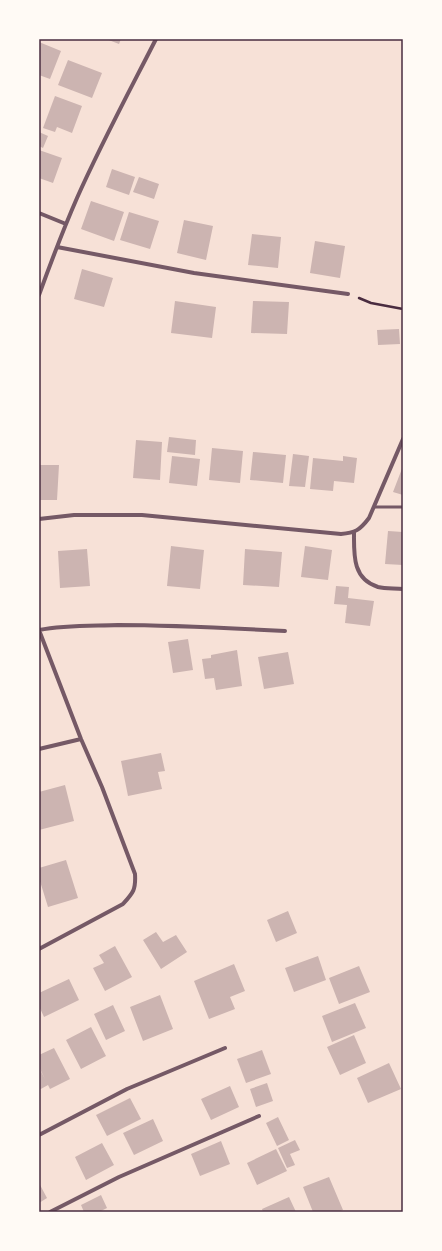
<svg xmlns="http://www.w3.org/2000/svg" width="442" height="1251" font-family="'Fira Sans Condensed',sans-serif">
	<style>
		.building { fill: #ccb4b1 }
		.lines { fill: none; stroke-linecap: round; stroke-linejoin: round }
		.path { stroke: #4a2c40; stroke-width: 2.5 }
		.service { stroke: #755966; stroke-width: 3 }
		.minor { stroke: #755966; stroke-width: 4 }
		.neatline { fill: none; stroke: #4a2c40; stroke-width: 1.5 }
	</style>
	<rect width="100%" height="100%" fill="#f7e1d7"/>
	<path class="building" d="M 106,39 L 121,39 L 119,44 Z
		M 39,42 L 61,51 L 50,79 L 39,75 Z
		M 68,60 L 102,73 L 92,98 L 58,85 Z
		M 55,96 L 82,106 L 72,133 L 57,127 L 55,132 L 43,128 Z
		M 39,132 L 48,136 L 43,148 L 39,146 Z
		M 39,150 L 62,158 L 53,183 L 39,178 Z
		M 112,169 L 135,177 L 129,195 L 106,187 Z
		M 139,177 L 159,184 L 154,199 L 133,192 Z
		M 91,201 L 124,212 L 114,241 L 81,229 Z
		M 129,212 L 159,221 L 150,249 L 120,240 Z
		M 184,220 L 213,226 L 206,260 L 177,253 Z
		M 252,234 L 281,237 L 278,268 L 248,265 Z
		M 315,241 L 345,246 L 340,278 L 310,273 Z
		M 82,269 L 113,278 L 104,307 L 74,299 Z
		M 175,301 L 216,307 L 212,338 L 171,333 Z
		M 253,301 L 289,302 L 287,334 L 251,333 Z
		M 399,329 L 400,344 L 378,345 L 377,330 Z
		M 169,437 L 196,440 L 195,455 L 167,452 Z
		M 136,440 L 162,442 L 160,480 L 133,478 Z
		M 212,448 L 243,451 L 240,483 L 209,480 Z
		M 253,452 L 286,455 L 283,483 L 250,480 Z
		M 293,454 L 309,456 L 305,487 L 289,486 Z
		M 172,456 L 200,459 L 197,486 L 169,483 Z
		M 343,456 L 357,458 L 354,483 L 334,481 L 333,491 L 310,489 L 313,458 L 343,461 Z
		M 39,465 L 59,465 L 57,500 L 39,500 Z
		M 403,466 L 403,495 L 393,492 Z
		M 388,531 L 403,532 L 403,565 L 385,564 Z
		M 171,546 L 204,550 L 200,589 L 167,586 Z
		M 305,546 L 332,550 L 328,580 L 301,577 Z
		M 87,549 L 90,586 L 60,588 L 58,551 Z
		M 245,549 L 282,552 L 279,587 L 243,585 Z
		M 336,586 L 349,587 L 348,598 L 374,601 L 370,626 L 345,623 L 347,605 L 334,604 Z
		M 188,639 L 193,670 L 173,673 L 168,642 Z
		M 237,650 L 242,686 L 216,690 L 214,678 L 205,679 L 202,659 L 211,658 L 211,655 Z
		M 288,652 L 294,684 L 264,689 L 258,657 Z
		M 161,753 L 165,771 L 158,772 L 162,789 L 128,796 L 121,761 Z
		M 65,785 L 74,821 L 39,830 L 39,792 Z
		M 66,860 L 78,898 L 48,907 L 39,878 L 39,868 Z
		M 288,911 L 297,933 L 276,942 L 267,920 Z
		M 156,932 L 163,942 L 176,935 L 187,952 L 161,969 L 143,940 Z
		M 115,946 L 132,977 L 105,991 L 93,968 L 104,963 L 99,955 Z
		M 318,956 L 326,980 L 294,992 L 285,968 Z
		M 234,964 L 245,991 L 230,997 L 235,1009 L 209,1019 L 194,981 Z
		M 359,966 L 370,992 L 339,1004 L 329,978 Z
		M 69,979 L 79,1000 L 44,1017 L 39,1006 L 39,993 Z
		M 160,995 L 173,1029 L 143,1041 L 130,1007 Z
		M 355,1003 L 366,1028 L 332,1042 L 322,1016 Z
		M 113,1005 L 125,1031 L 106,1040 L 94,1014 Z
		M 91,1027 L 106,1056 L 81,1069 L 66,1040 Z
		M 354,1035 L 366,1063 L 340,1075 L 327,1047 Z
		M 54,1048 L 70,1079 L 50,1089 L 48,1085 L 39,1090 L 39,1068 L 45,1079 L 39,1067 L 39,1055 Z
		M 262,1050 L 271,1074 L 246,1083 L 237,1059 Z
		M 389,1063 L 401,1089 L 368,1103 L 357,1078 Z
		M 267,1083 L 273,1101 L 256,1107 L 250,1089 Z
		M 230,1086 L 239,1107 L 211,1120 L 201,1099 Z
		M 130,1098 L 141,1119 L 107,1136 L 96,1115 Z
		M 278,1117 L 289,1140 L 277,1146 L 266,1123 Z
		M 153,1119 L 163,1141 L 134,1155 L 123,1133 Z
		M 295,1140 L 300,1150 L 290,1154 L 295,1165 L 287,1168 L 278,1148 Z
		M 221,1141 L 230,1164 L 200,1176 L 191,1154 Z
		M 102,1143 L 114,1165 L 86,1180 L 75,1157 Z
		M 276,1149 L 287,1171 L 257,1185 L 247,1163 Z
		M 329,1177 L 343,1210 L 338,1212 L 313,1212 L 303,1187 Z
		M 39,1183 L 47,1198 L 39,1203 Z
		M 101,1195 L 107,1208 L 99,1212 L 84,1212 L 81,1205 Z
		M 289,1197 L 296,1212 L 263,1212 L 262,1209 Z"/>
	<g class="lines">
		<path class="path" d="M 359,298 L 371,303 L 403,309"/>
		<path class="service" d="M 374,507 L 403,507"/>
		<path class="minor" d="M 39,213 L 66,224
			M 57,247 L 194,273 L 348,294
			M 39,295 C 51,262 63,230 77,198 C 101,144 129,92 156,39
			M 39,519 L 74,515 L 142,515 L 341,534 C 355,533 360,530 369,518 L 403,439
			M 354,532 C 354,554 352,579 378,587 C 386,589 395,588 403,589
			M 39,630 L 81,739 L 102,787 L 135,874 C 136,890 133,893 123,904 L 39,949
			M 39,630 C 65,625 91,626 118,625 C 173,625 229,628 285,631
			M 39,749 L 81,739
			M 39,1135 L 127,1089 L 225,1048
			M 50,1212 L 119,1177 L 259,1116"/>
	</g>
	<rect width="442" height="1251" fill="none" stroke="#fffaf5" stroke-width="80"/>
	<rect x="40" y="40" width="362" height="1171" class="neatline"/>
</svg>
